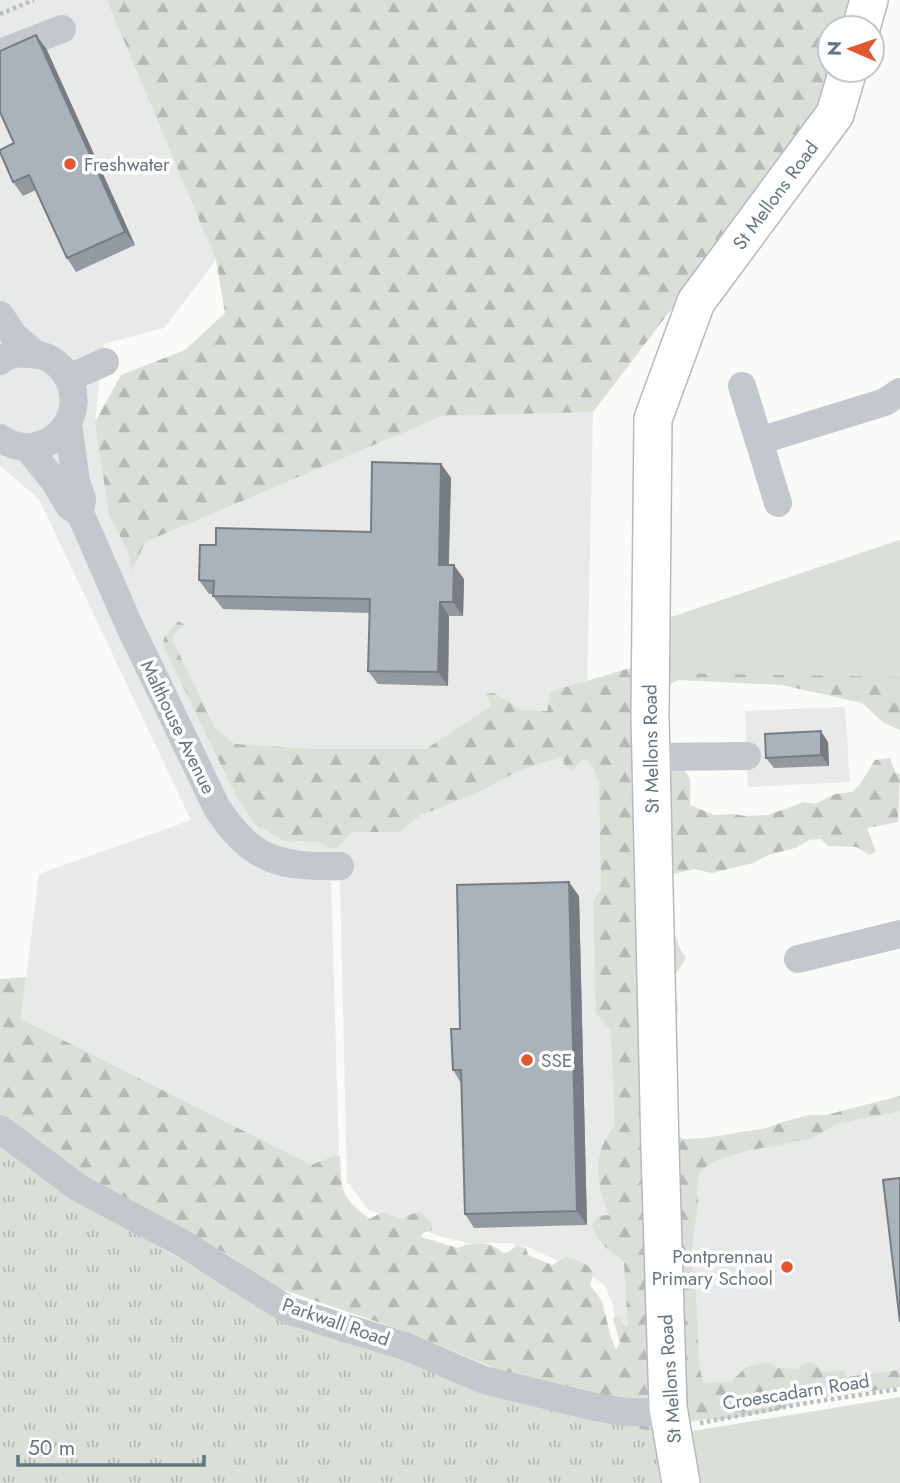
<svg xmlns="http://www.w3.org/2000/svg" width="900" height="1483" font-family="Jost,sans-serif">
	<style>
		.built { fill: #e8e9e9 }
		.grass { fill: url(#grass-tufts) }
		.forest { fill: url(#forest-firs) }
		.green { fill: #dadfd7 }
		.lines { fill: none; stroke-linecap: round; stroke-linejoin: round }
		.major-casing { stroke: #b5babe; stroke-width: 40 }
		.path { stroke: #bbbfc2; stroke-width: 4.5; stroke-dasharray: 3.5 3.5; stroke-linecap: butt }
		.minor { stroke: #c3c8cc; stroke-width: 28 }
		.major { stroke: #fff; stroke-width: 37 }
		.wall { fill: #929a9f }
		.shaded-wall { fill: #777d82 }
		.building { fill: #aab3b9; stroke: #777d82; stroke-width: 2 }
		.poi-dot { fill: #e4572e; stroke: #fff; stroke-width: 2.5 }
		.labels { text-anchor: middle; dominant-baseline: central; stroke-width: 7; stroke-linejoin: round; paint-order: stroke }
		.poi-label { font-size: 19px; fill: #657683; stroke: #fff; text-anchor: start }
		.street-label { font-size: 19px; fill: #657683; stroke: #fff }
	</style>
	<defs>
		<pattern id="grass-tufts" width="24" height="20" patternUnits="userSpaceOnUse" patternTransform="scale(1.75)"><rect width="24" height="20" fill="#dadfd7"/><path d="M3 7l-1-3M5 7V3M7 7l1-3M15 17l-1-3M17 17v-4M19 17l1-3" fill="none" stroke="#b4b9b4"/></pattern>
		<pattern id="forest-firs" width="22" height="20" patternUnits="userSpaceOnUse" patternTransform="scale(1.75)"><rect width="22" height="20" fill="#dadfd7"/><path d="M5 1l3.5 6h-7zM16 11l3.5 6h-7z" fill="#b4b9b4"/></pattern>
	</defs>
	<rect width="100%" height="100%" fill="#fafaf8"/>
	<path class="built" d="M 0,0 L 107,0 L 110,3 L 216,260 L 164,328 L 104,344 L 95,422 L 593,412 L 586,738 L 613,762 L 634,1360 L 617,1332 L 613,1305 L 605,1286 L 595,1278 L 528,1247 L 508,1243 L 467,1243 L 442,1237 L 369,1210 L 347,1182 L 340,881 L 331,881 L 340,1188 L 217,1119 L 21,1019 L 39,874 L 191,820 L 39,499 L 0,466 Z
		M 845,707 L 850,782 L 748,787 L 745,711 Z
		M 900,1104 L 900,1387 L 806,1400 L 691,1422 L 679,1413 L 669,1147 Z"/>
	<path class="grass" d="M 0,1140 L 90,1206 L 299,1329 L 402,1355 L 657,1433 L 670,1483 L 0,1483 Z"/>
	<path class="forest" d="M 107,0 L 855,0 L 847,28 L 830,28 L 830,70 L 825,108 L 593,412 L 442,416 L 145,542 L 132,571 L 127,549 L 109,515 L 95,422 L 121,375 L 185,350 L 225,313 L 216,260 Z
		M 900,540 L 900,730 L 884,723 L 862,703 L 782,685 L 679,680 L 656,690 L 663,620 Z
		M 178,621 L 185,625 L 173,635 L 173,641 L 215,729 L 235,744 L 314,749 L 426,749 L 490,707 L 487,694 L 494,693 L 521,710 L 547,711 L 551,693 L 556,690 L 644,664 L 644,700 L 679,764 L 690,778 L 690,805 L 714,815 L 732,814 L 746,816 L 768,815 L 804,802 L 815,804 L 835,794 L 852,792 L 859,786 L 875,760 L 890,758 L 895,772 L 900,775 L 898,822 L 867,828 L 876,852 L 869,855 L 857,847 L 828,846 L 821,839 L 809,840 L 795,848 L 768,855 L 753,863 L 712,873 L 694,869 L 670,875 C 670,901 670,937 686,958 L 669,985 L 678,1003 L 677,1016 L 669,1032 L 674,1132 L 683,1139 L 706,1138 L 767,1128 L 783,1122 L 809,1115 L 826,1115 L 900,1096 L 900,1111 L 836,1124 L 813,1138 L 746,1151 L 714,1161 L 700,1171 L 697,1185 L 698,1202 L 691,1256 L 696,1292 L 699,1364 L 703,1383 L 731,1382 L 745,1368 L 767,1362 L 777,1368 L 798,1369 L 805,1363 L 813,1363 L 823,1372 L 845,1370 L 847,1377 L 899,1370 L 900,1387 L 806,1400 L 774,1411 L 719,1420 L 708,1419 L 686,1421 L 651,1391 L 647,1397 L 649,1414 L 657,1433 L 513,1398 L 518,1378 L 410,1333 L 275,1287 L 227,1254 L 144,1211 L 68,1165 L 0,1117 L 0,979 L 26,977 L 21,1019 L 311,1165 L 334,1156 L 340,1156 C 342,1193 340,1196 370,1219 L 382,1212 L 403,1219 L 408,1215 L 420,1212 L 431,1222 L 432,1230 L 423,1233 L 421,1237 L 458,1248 C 471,1241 492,1241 503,1253 L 509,1252 L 517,1245 L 526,1248 L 528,1255 L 552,1265 L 566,1257 C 581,1261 599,1266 590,1285 L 602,1301 L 610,1334 L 616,1350 L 620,1343 L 613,1318 L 619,1316 L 624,1325 L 628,1326 L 624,1262 L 603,1245 L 591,1227 L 598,1216 L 609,1215 C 596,1184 591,1152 615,1126 L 611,1030 L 596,1014 L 593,901 L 601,891 L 599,782 L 593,767 L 587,760 L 582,760 L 572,771 L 564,764 L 563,758 L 543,762 L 514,773 L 479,792 L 419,816 L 400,832 L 352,832 L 337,848 L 328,848 L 319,842 L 283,840 L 255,824 L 236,796 L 163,645 L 164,638 Z"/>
	<path class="green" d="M 900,540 L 900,677 L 657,673 L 663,620 Z
		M 900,1397 L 900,1483 L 689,1483 L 685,1451 L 693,1431 Z"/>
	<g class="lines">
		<defs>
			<g id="major">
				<path d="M 861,28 L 869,0"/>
				<path id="s1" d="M 681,1483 L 668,1407 L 660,1149 L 650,716 L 653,419 L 696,302 L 835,114 L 848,70"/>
			</g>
		</defs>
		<use href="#major" class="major-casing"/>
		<path class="path" d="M 0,14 L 34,0
			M 700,1423 L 806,1403 L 900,1389"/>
		<path class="minor" d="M 0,53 L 62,29
			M 0,315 L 14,336 L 35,354
			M 0,361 C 8,353 20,353 30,354 C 43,354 55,360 63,370 C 96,414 45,469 0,438
			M 69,378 L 105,362
			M 742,386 L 759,441
			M 68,424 L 76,481 L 82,499 L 80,513 L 130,627 L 217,808 C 252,861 279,867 340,866
			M 27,447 L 55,482 L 69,506 L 80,513
			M 778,503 L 759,441 L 885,402 L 900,392
			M 650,757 L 747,756
			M 798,959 L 900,934
			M 0,1129 L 79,1188 L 182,1243 L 290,1311 L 405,1346 L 484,1380 L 595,1407 L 625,1412 L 669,1413"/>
		<use href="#major" class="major"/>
	</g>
	<path class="wall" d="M 46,48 L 135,245 L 76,272 L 67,258 L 36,190 L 23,196 L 13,182 L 14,143 Z
		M 441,464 L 451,478 L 449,565 L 464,579 L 463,616 L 449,616 L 448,686 L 378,684 L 368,671 L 370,613 L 223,609 L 213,596 L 213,594 L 209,594 L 199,580 L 216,545 L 371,532 Z
		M 828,742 L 829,766 L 774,768 L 766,758 Z
		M 579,896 L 587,1225 L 474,1228 L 465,1214 L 461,1083 L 453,1070 L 460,1029 Z"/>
	<path class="shaded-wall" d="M 36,35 L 46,48 L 135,245 L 125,232 Z
		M 441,464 L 451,478 L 448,578 L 439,565 Z
		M 454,565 L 464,579 L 463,616 L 453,602 Z
		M 440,602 L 449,616 L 448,686 L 438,672 Z
		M 821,731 L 828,742 L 829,766 L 821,755 Z
		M 569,882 L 579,896 L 587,1225 L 577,1211 Z"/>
	<path class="building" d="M 36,35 L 125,232 L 67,258 L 29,175 L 13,182 L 0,152 L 0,150 L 14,143 L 0,112 L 0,51 Z
		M 372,462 L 441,464 L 439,565 L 454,565 L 453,602 L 440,602 L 438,672 L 368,671 L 370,599 L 213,596 L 214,581 L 199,580 L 200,545 L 216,545 L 216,528 L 371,532 Z
		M 821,731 L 821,755 L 766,758 L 765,734 Z
		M 569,882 L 577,1211 L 465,1214 L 461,1070 L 453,1070 L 451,1029 L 460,1029 L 457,885 Z
		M 900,1178 L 900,1322 L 883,1180 Z"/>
	<g class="poi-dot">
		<circle cx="70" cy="164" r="7"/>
		<circle cx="527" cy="1060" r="7"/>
		<circle cx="787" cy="1267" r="7"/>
	</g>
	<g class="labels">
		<g class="poi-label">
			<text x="84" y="164">Freshwater</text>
			<text x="541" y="1060">SSE</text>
			<text x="773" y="1256" text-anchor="end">Pontprennau<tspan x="773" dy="22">Primary School</tspan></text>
		</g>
		<g class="street-label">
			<text stroke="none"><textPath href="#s1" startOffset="1323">St Mellons Road</textPath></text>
			<text transform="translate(178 727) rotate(64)">Malthouse Avenue</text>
			<text transform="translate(651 749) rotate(-91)">St Mellons Road</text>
			<text transform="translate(336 1322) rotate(19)">Parkwall Road</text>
			<text transform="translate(670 1379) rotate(-94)">St Mellons Road</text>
			<text transform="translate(796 1392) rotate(-9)">Croescadarn Road</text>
		</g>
	</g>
	<g transform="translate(851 49) rotate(272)"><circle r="33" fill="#ffffff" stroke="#c1c8cd" stroke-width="2"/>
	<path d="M0-5L12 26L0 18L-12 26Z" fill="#e4572e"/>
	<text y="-10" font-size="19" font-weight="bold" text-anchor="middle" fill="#657683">N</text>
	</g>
	<path d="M18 1455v10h186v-10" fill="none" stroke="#657683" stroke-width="3.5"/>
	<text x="28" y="1455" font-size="21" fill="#657683" stroke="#ffffff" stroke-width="5" paint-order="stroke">50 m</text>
</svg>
